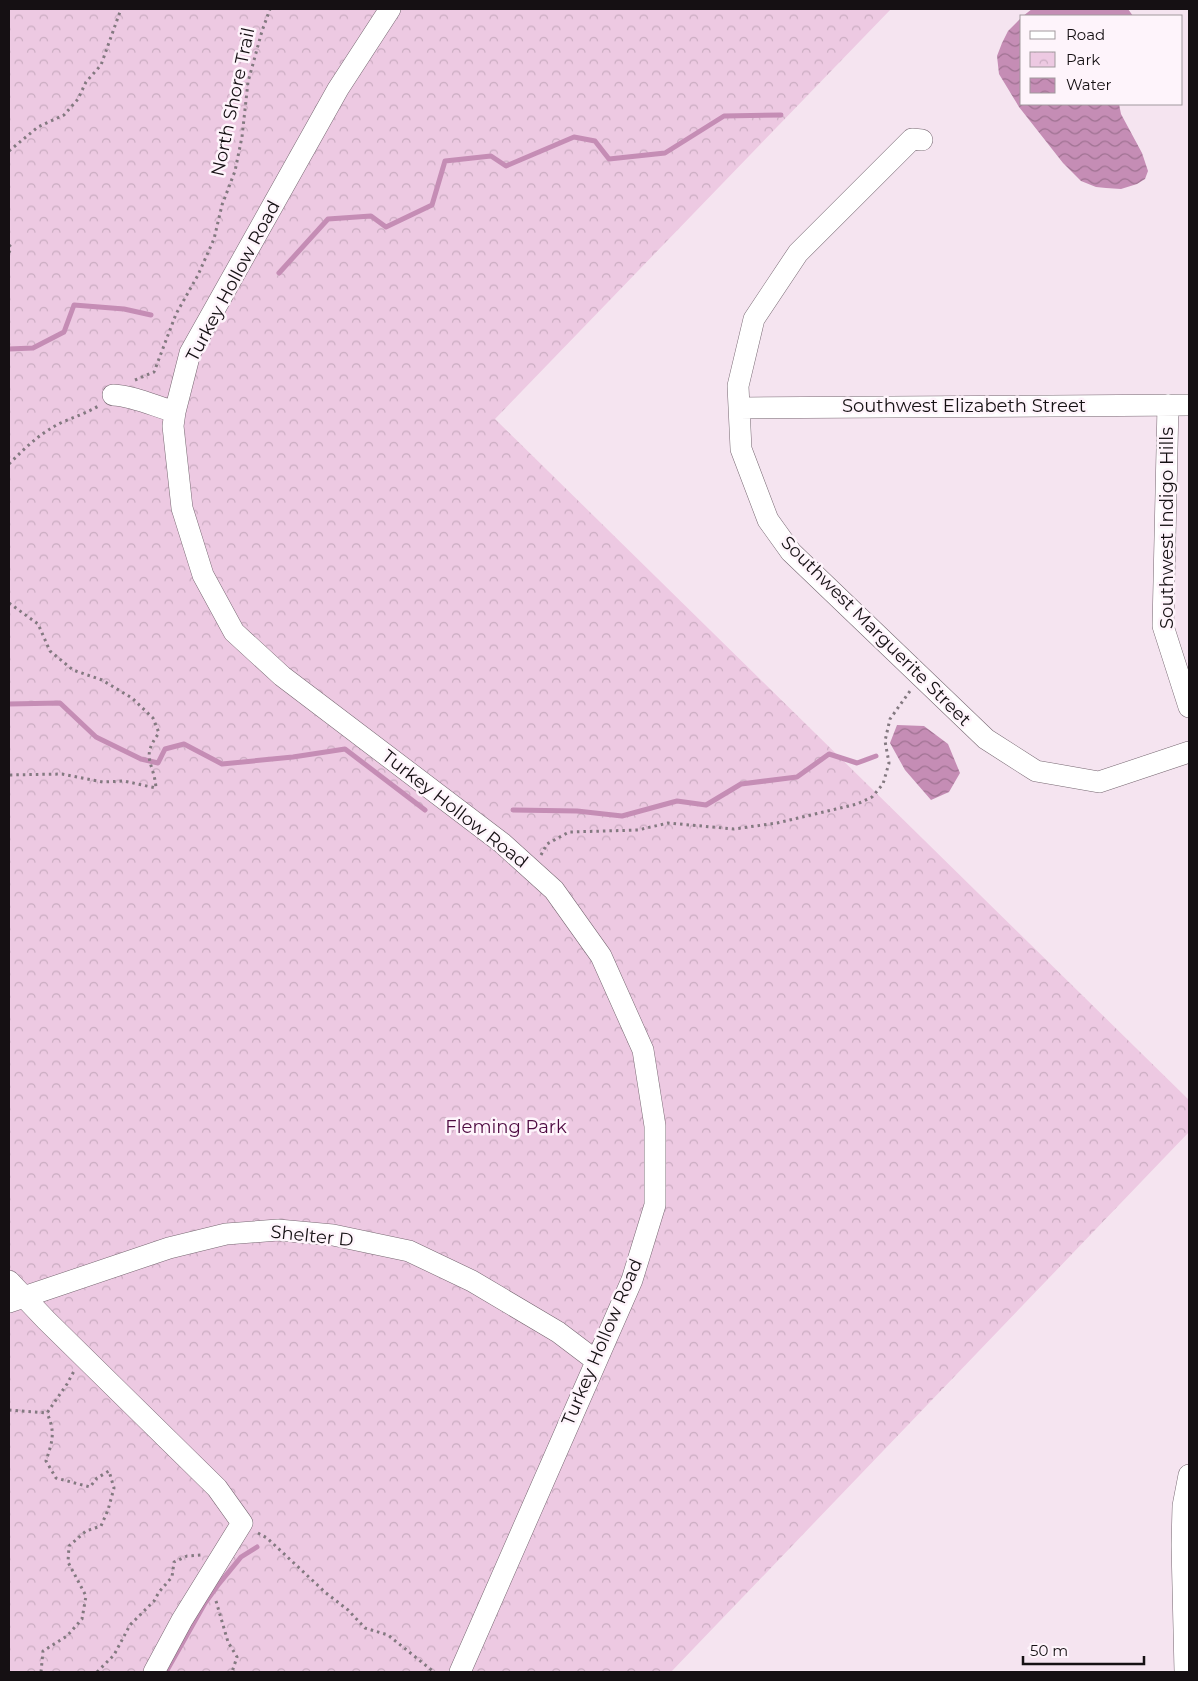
<svg xmlns="http://www.w3.org/2000/svg" width="1198" height="1681" font-family="Montserrat,sans-serif">
	<style>
		.park { fill: url(#park-crowns) }
		.water { fill: url(#water-waves) }
		.lines { fill: none; stroke-linecap: round; stroke-linejoin: round }
		.stream { stroke: #c58db5; stroke-width: 5 }
		.minor-casing { stroke: #776872; stroke-width: 22 }
		.path { stroke: #837980; stroke-width: 3; stroke-dasharray: 2.5 4; stroke-linecap: butt }
		.minor { stroke: #fff; stroke-width: 21 }
		.labels { text-anchor: middle; dominant-baseline: central; stroke-width: 5; stroke-linejoin: round; paint-order: stroke }
		.street-label { font-size: 18px; fill: #151013; stroke: #fef4fb }
		.park-label { font-size: 18px; fill: #4e0a41; stroke: #fef4fb }
	</style>
	<defs>
		<pattern id="park-crowns" width="20" height="18" patternUnits="userSpaceOnUse" patternTransform="scale(1.25)"><rect width="20" height="18" fill="#edc9e2"/><path d="M2 6a3 3 0 1 1 6 0M12 15a3 3 0 1 1 6 0" fill="none" stroke="#caacc1"/></pattern>
		<pattern id="water-waves" width="16" height="10" patternUnits="userSpaceOnUse" patternTransform="scale(1.25)"><rect width="16" height="10" fill="#c58db5"/><path d="M0 5q4-4 8 0t8 0" fill="none" stroke="#9f7292"/></pattern>
	</defs>
	<rect width="100%" height="100%" fill="#f5e4f0"/>
	<path class="park" d="M 9,9 L 891,9 L 495,419 L 1189,1100 L 1189,1132 L 671,1672 L 9,1672 Z"/>
	<path class="water" d="M 1032,9 L 1128,9 L 1133,16 L 1023,16 Z
		M 1022,17 L 1022,104 L 1119,104 L 1121,114 L 1142,153 L 1148,171 L 1145,179 L 1137,184 L 1121,189 L 1106,188 L 1096,187 L 1081,181 L 1063,163 L 1019,107 L 999,74 L 997,56 L 1002,43 L 1008,31 Z
		M 897,725 L 924,726 L 948,744 L 960,773 L 949,792 L 931,800 L 905,770 L 890,743 Z"/>
	<g class="lines">
		<path class="stream" d="M 279,273 L 328,219 L 371,216 L 386,227 L 432,205 L 445,161 L 491,156 L 506,166 L 574,137 L 595,141 L 609,159 L 665,153 L 724,116 L 781,115
			M 9,349 L 33,348 L 64,332 L 74,305 L 124,309 L 151,315
			M 9,704 L 60,703 L 96,737 L 141,759 L 158,763 L 165,749 L 184,744 L 222,764 L 293,757 L 345,749 L 425,810
			M 513,810 L 577,811 L 622,816 L 677,801 L 706,805 L 741,784 L 797,777 L 829,754 L 857,763 L 876,756
			M 166,1672 L 205,1603 L 218,1585 L 241,1557 L 257,1547"/>
		<defs>
			<path id="minor" d="M 390,9 L 338,89 L 190,353 L 175,412 L 173,426 L 182,508 L 203,575 L 234,632 L 282,676 L 502,843 L 554,890 L 601,956 L 643,1050 L 655,1126 L 655,1205 L 632,1280 L 460,1672
				M 922,140 L 912,139 L 798,253 L 754,319 L 738,386 L 741,449 L 768,520 L 791,552 L 986,739 L 1036,771 L 1099,782 L 1189,752
				M 113,395 C 134,396 154,406 175,412
				M 1168,405 L 1163,626 L 1189,707
				M 739,408 L 1189,405
				M 9,1281 L 46,1320 L 217,1488 L 242,1523 L 182,1620 L 154,1672
				M 9,1302 L 169,1248 L 226,1234 L 278,1230 L 333,1235 L 409,1251 L 472,1281 L 558,1332 L 595,1360
				M 1185,1672 L 1182,1545 L 1183,1506 L 1189,1475"/>
		</defs>
		<use href="#minor" class="minor-casing"/>
		<path class="path" d="M 9,151 L 38,127 L 64,115 L 78,99 L 86,82 L 101,65 L 121,9
			M 9,245 L 11,247 L 9,253
			M 135,380 L 154,372 L 176,314 L 198,275 L 214,239 L 222,205 L 235,171 L 242,137 L 248,82 L 262,31 L 270,9
			M 9,464 C 26,447 42,431 65,421 C 77,416 89,412 100,405
			M 9,603 L 38,624 L 50,651 L 73,670 L 102,680 L 132,698 L 153,718 L 159,733 C 140,758 154,762 156,788 L 124,781 L 103,782 L 62,774 L 9,775
			M 541,855 L 547,844 L 569,832 L 638,830 L 668,823 L 734,829 L 777,823 L 857,804 L 872,797 L 883,784 L 889,763 L 885,741 L 890,719 L 910,691
			M 9,1410 L 47,1413 L 67,1384 L 74,1371
			M 258,1533 L 267,1538 L 326,1593 L 348,1610 L 365,1628 L 388,1635 L 434,1672
			M 216,1601 L 228,1642 L 237,1657 L 232,1672
			M 41,1672 L 43,1651 L 67,1636 L 82,1619 L 86,1596 L 68,1562 L 69,1546 L 86,1531 L 101,1526 L 108,1510 L 114,1488 L 109,1471 L 97,1478 L 90,1487 L 56,1478 L 46,1461 C 52,1442 56,1433 47,1413
			M 97,1672 L 114,1655 L 130,1625 L 154,1601 L 159,1592 L 172,1577 L 174,1562 L 187,1556 L 202,1555"/>
		<use href="#minor" class="minor"/>
	</g>
	<g class="labels">
		<g class="street-label">
			<text transform="translate(233 102) rotate(-78)">North Shore Trail</text>
			<text transform="translate(233 281) rotate(-62)">Turkey Hollow Road</text>
			<text x="964" y="406">Southwest Elizabeth Street</text>
			<text transform="translate(1167 528) rotate(-90)">Southwest Indigo Hills</text>
			<text transform="translate(876 631) rotate(45)">Southwest Marguerite Street</text>
			<text transform="translate(455 809) rotate(38)">Turkey Hollow Road</text>
			<text transform="translate(312 1236) rotate(6)">Shelter D</text>
			<text transform="translate(602 1342) rotate(-67)">Turkey Hollow Road</text>
		</g>
		<g class="park-label">
			<text x="506" y="1127">Fleming Park</text>
		</g>
	</g>
	<rect width="1198" height="1681" fill="none" stroke="#151013" stroke-width="20"/>
	<rect x="1020" y="15" width="162" height="90" fill="#fef4fb" stroke="#a1999e"/>
	<rect x="1030" y="31" width="25" height="8" fill="#ffffff" stroke="#a1999e"/>
	<text x="1066" y="40" font-size="15" fill="#151013">Road</text>
	<rect x="1030" y="52" width="25" height="15" fill="url(#park-crowns)" stroke="#a1999e"/>
	<text x="1066" y="65" font-size="15" fill="#151013">Park</text>
	<rect x="1030" y="78" width="25" height="15" fill="url(#water-waves)" stroke="#a1999e"/>
	<text x="1066" y="90" font-size="15" fill="#151013">Water</text>
	<path d="M1023 1656v8h121v-8" fill="none" stroke="#151013" stroke-width="2.5"/>
	<text x="1030" y="1656" font-size="15" fill="#151013" stroke="#fef4fb" stroke-width="4" paint-order="stroke">50 m</text>
</svg>
